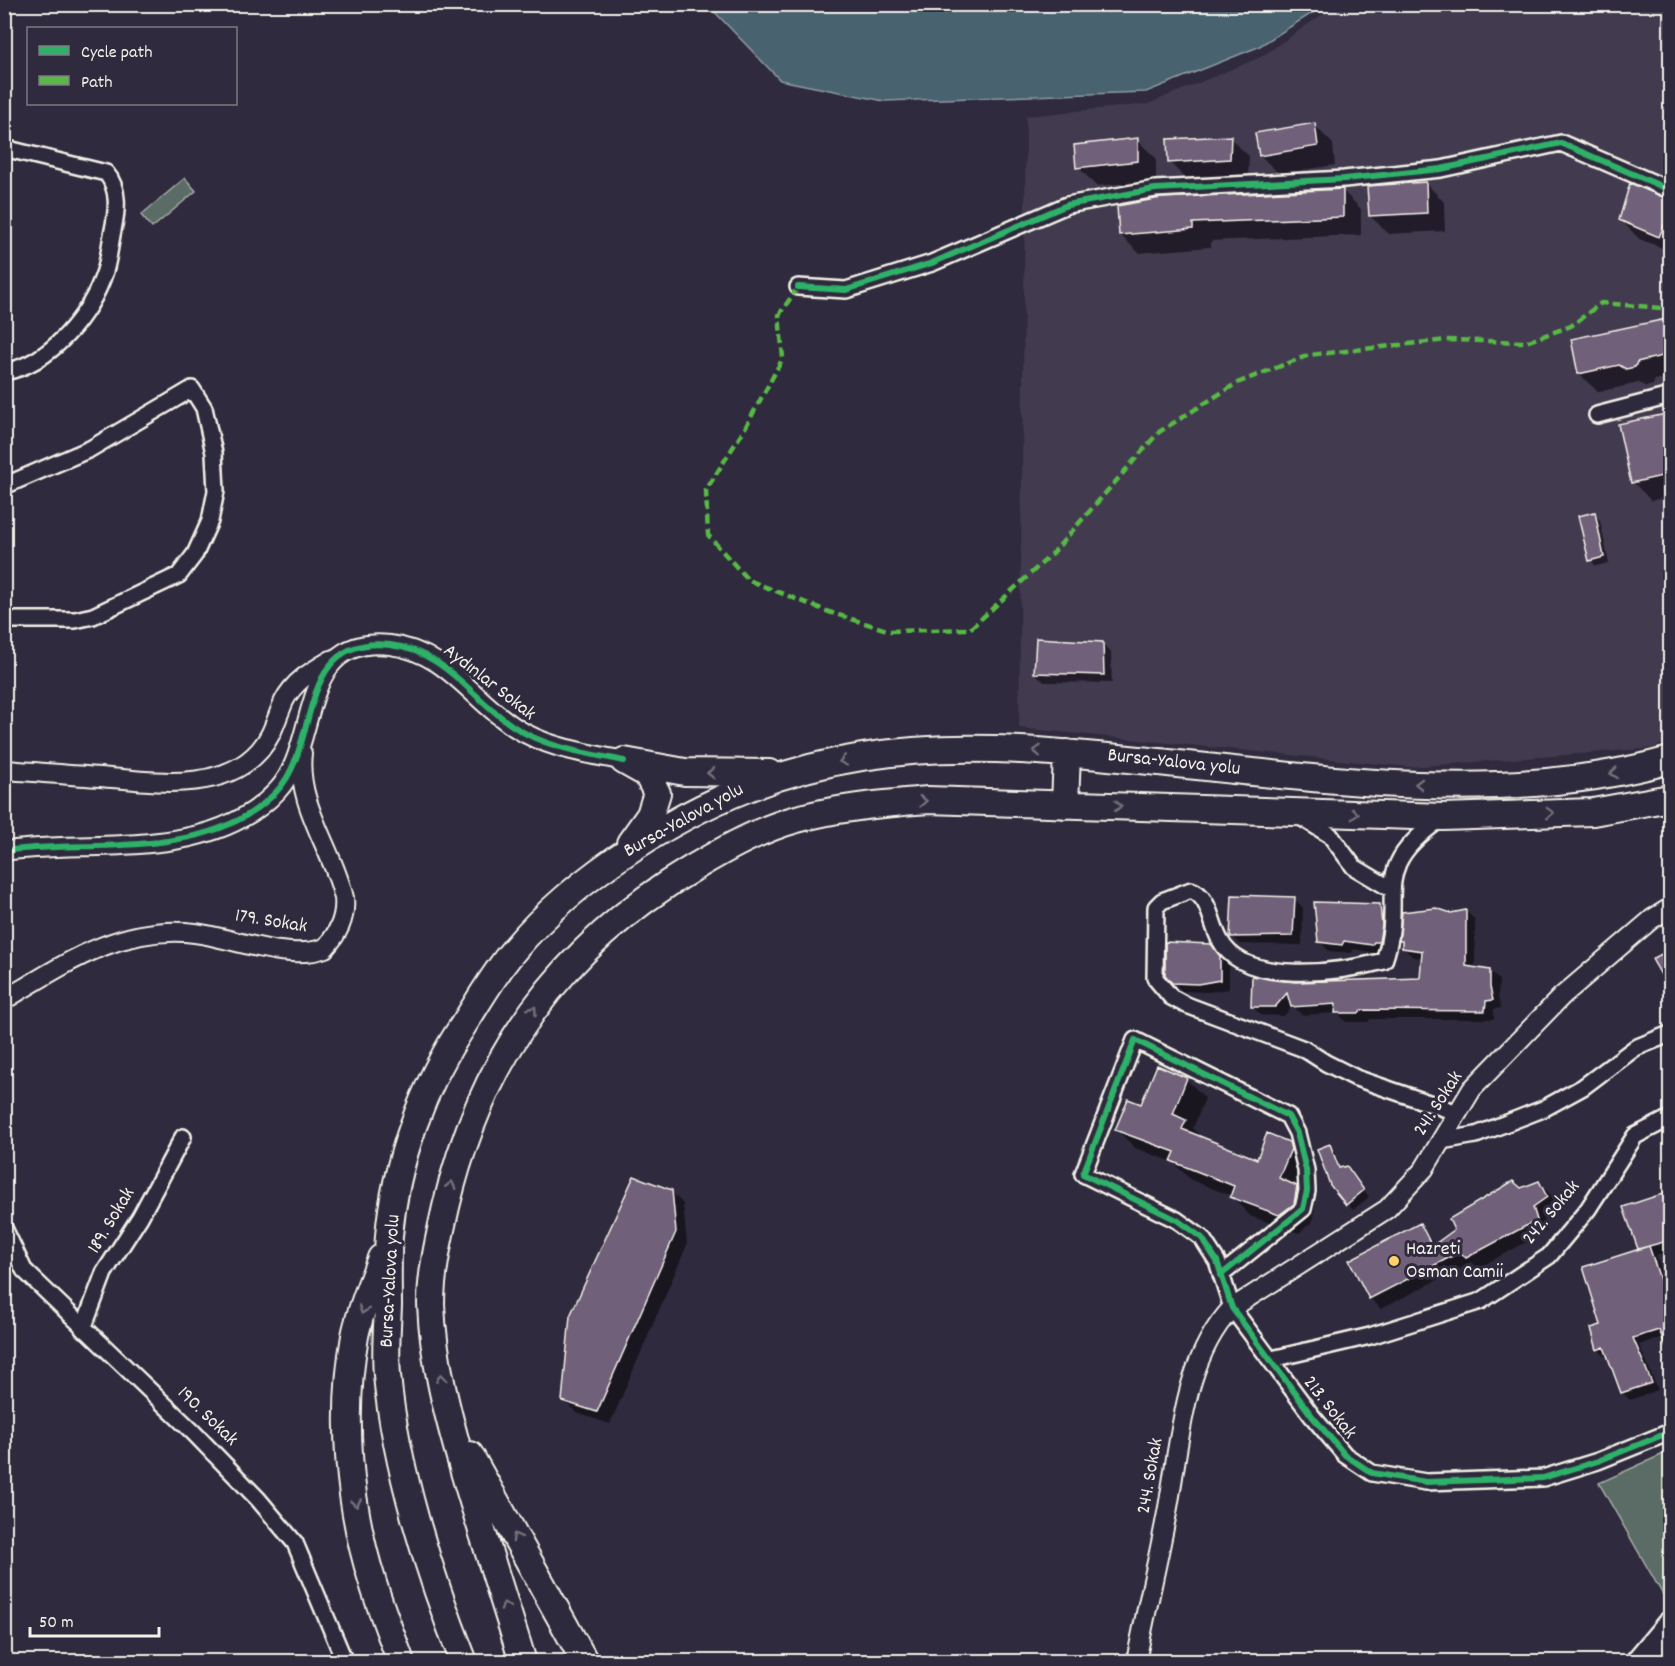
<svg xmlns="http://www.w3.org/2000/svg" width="1675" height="1666" font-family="Dekko,sans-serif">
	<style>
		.built { fill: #433a4f }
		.green { fill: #5a6c65; stroke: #a7aea6; stroke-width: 1.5 }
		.water { fill: #496270; stroke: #8d9ba0; stroke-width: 1.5 }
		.shadow { fill: #0007 }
		.building { fill: #71607a; stroke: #f4f1e8; stroke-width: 1.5 }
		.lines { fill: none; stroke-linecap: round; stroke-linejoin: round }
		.minor-casing { stroke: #f4f1e8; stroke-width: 20 }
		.tertiary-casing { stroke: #f4f1e8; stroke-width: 22 }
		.trunk-casing { stroke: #f4f1e8; stroke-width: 30 }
		.motorway-casing { stroke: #f4f1e8; stroke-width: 32 }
		.minor { stroke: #2f2a3d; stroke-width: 15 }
		.tertiary { stroke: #2f2a3d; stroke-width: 18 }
		.trunk { stroke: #2f2a3d; stroke-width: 26 }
		.motorway { stroke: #2f2a3d; stroke-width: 27 }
		.quiet { stroke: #58b947; stroke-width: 4.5; stroke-dasharray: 9 4.5; stroke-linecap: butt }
		.cycleway-casing { stroke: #2f2a3d; stroke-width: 10 }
		.cycleway { stroke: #2db169; stroke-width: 6 }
		.oneway { stroke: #747079 }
		.poi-dot { fill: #ffd166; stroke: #2f2a3d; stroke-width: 2 }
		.labels { text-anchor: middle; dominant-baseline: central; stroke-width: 6; stroke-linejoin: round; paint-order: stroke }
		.street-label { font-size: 20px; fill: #f4f1e8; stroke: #2f2a3d }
		.poi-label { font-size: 20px; fill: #f4f1e8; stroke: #2f2a3d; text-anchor: start }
	</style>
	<rect width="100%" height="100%" fill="#2f2a3d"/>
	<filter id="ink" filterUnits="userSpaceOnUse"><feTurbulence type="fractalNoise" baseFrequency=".0167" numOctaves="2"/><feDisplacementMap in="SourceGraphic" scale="12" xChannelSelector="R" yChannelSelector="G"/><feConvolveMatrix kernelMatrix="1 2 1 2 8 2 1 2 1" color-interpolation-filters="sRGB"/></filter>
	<g filter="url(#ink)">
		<path class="built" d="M 1336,5 L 1670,5 L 1670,740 L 1654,748 L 1410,767 L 1019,728 L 1026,116 L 1148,104 L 1261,57 Z"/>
		<path class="green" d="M 185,178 L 196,191 L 152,228 L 141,215 Z
			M 1670,1451 L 1670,1607 L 1599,1483 Z"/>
		<path class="water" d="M 708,5 L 1325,5 L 1258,47 L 1146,92 L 884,101 L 780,80 Z"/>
		<path class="shadow" d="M 1314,125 L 1333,144 L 1335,165 L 1279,174 L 1260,155 Z
			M 1230,138 L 1249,156 L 1248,178 L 1188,181 L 1169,162 Z
			M 1137,140 L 1156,158 L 1156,180 L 1096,186 L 1078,167 Z
			M 1426,183 L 1444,202 L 1445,231 L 1389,234 L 1370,216 Z
			M 1342,190 L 1361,209 L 1361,235 L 1211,241 L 1211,247 L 1139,253 L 1120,235 Z
			M 1670,200 L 1670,251 L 1639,239 L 1621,220 Z
			M 1670,319 L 1670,377 L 1655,380 L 1653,385 L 1646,387 L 1639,383 L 1598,392 L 1579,374 Z
			M 1670,407 L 1670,496 L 1651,501 L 1633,482 Z
			M 1594,514 L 1600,520 L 1609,563 L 1596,566 L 1590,560 Z
			M 1102,643 L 1111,652 L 1112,683 L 1044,682 L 1035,673 Z
			M 1294,898 L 1303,908 L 1302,945 L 1240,944 L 1231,935 Z
			M 1379,905 L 1388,914 L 1381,954 L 1354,949 L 1351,953 L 1329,951 L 1320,942 Z
			M 1436,909 L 1451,914 L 1466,911 L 1475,920 L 1475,969 L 1490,971 L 1499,980 L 1498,997 L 1501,1008 L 1494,1009 L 1494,1019 L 1370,1019 L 1368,1022 L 1346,1022 L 1338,1013 L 1302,1015 L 1293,1006 L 1284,1016 L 1261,1015 L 1252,1006 L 1295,983 L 1422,980 L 1423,958 L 1413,957 L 1403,948 L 1401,940 L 1403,913 Z
			M 1210,945 L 1229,966 L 1229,989 L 1208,992 L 1182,991 L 1173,982 Z
			M 1186,1079 L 1205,1098 L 1193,1128 L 1204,1140 L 1258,1161 L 1288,1143 L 1307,1162 L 1300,1191 L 1315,1206 L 1312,1222 L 1299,1233 L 1250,1216 L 1232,1196 L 1191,1180 L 1173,1162 L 1135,1148 L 1117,1130 L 1142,1106 Z
			M 1670,1141 L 1670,1157 L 1665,1143 Z
			M 1329,1146 L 1335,1152 L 1341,1169 L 1352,1173 L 1369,1197 L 1353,1210 L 1331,1184 Z
			M 1539,1183 L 1550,1194 L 1557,1208 L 1543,1218 L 1547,1231 L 1478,1268 L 1472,1262 L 1381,1309 L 1370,1298 L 1420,1225 L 1435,1245 L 1521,1190 Z
			M 671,1191 L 683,1204 L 687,1245 L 610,1424 L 577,1413 L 564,1401 Z
			M 1670,1192 L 1670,1251 L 1656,1255 L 1664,1279 L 1670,1276 L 1670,1356 L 1663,1337 L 1639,1345 L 1658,1390 L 1630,1400 L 1622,1392 L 1608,1355 L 1605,1356 L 1598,1349 L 1603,1325 L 1641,1250 L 1639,1249 Z"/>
		<path class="building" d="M 1315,123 L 1318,146 L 1259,156 L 1255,133 Z
			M 1231,136 L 1230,159 L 1168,163 L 1167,139 Z
			M 1138,138 L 1138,161 L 1076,168 L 1074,145 Z
			M 1426,182 L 1427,213 L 1369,216 L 1367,186 Z
			M 1630,183 L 1671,200 L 1671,224 L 1665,223 L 1659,237 L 1619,220 Z
			M 1343,189 L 1343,217 L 1193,223 L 1193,229 L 1119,235 L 1117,206 L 1161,198 Z
			M 1671,318 L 1671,354 L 1637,362 L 1635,367 L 1626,369 L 1619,365 L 1578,374 L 1571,339 Z
			M 1671,413 L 1671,474 L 1631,483 L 1618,424 Z
			M 1595,512 L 1604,557 L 1589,561 L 1578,516 Z
			M 1036,638 L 1103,642 L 1104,675 L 1034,673 Z
			M 1232,895 L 1295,897 L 1293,936 L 1230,937 Z
			M 1314,902 L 1380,904 L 1382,925 L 1379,942 L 1374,942 L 1372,945 L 1344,941 L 1342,945 L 1318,942 Z
			M 1436,908 L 1451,913 L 1466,910 L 1466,966 L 1490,970 L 1490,987 L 1493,1000 L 1486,1001 L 1485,1011 L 1361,1010 L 1359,1013 L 1335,1013 L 1336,1004 L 1291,1007 L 1287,993 L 1275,1007 L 1251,1007 L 1252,976 L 1295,982 L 1420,978 L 1422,951 L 1402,948 L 1402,941 L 1399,941 L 1402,912 Z
			M 1165,942 L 1211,944 L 1220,956 L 1220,980 L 1198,984 L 1172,983 L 1165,975 Z
			M 1671,949 L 1671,992 L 1652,959 Z
			M 1157,1065 L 1187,1078 L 1173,1114 L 1186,1120 L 1182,1129 L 1257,1159 L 1267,1133 L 1289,1142 L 1291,1149 L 1279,1178 L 1297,1186 L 1294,1204 L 1279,1215 L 1230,1197 L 1234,1186 L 1171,1161 L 1175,1152 L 1115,1130 L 1128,1099 L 1141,1104 Z
			M 1330,1144 L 1339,1168 L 1347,1166 L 1364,1190 L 1346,1205 L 1330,1185 L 1317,1149 Z
			M 634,1176 L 672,1190 L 676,1232 L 597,1412 L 562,1401 L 570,1316 Z
			M 1513,1181 L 1521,1188 L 1539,1181 L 1547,1197 L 1533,1207 L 1537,1220 L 1466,1258 L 1460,1252 L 1369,1299 L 1349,1260 L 1420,1223 L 1432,1246 L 1454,1230 L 1449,1219 Z
			M 1671,1191 L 1671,1240 L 1638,1249 L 1623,1207 Z
			M 1649,1246 L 1671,1313 L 1671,1358 L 1659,1330 L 1633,1338 L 1652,1383 L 1621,1393 L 1604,1347 L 1597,1350 L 1591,1328 L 1601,1325 L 1583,1267 Z"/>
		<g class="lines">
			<defs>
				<path id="minor" d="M 4,148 L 106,173 C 120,189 117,211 113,230 C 110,244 109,258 105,271 C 91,314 51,364 4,372
					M 798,287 L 846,290 L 932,263 L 1067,205 L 1155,189 L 1344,179 L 1441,169 L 1561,143 L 1670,190
					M 1597,415 L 1670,396
					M 4,486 L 90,449 L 192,389 L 204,408 L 214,453 L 216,491 L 210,521 L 195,554 L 179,575 L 93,616 L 75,620 L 4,620
					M 1299,816 L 1330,835 L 1354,867 L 1391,889
					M 1441,819 C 1365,871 1407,895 1384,961 C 1342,972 1244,987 1220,940 C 1211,925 1210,896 1191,890 L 1162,901 L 1156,907 L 1155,978 L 1171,997 L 1184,1004 L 1304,1049 L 1326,1063 L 1356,1078 L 1458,1113
					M 1441,1141 L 1476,1135 L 1543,1109 L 1583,1087 L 1635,1048 L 1667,1035
					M 4,1228 L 24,1270 L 193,1432 L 258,1499 L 295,1543 L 345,1662
					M 1221,1275 L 1303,1209 L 1307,1191 L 1306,1170 L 1297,1133 L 1288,1116 L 1135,1040 L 1083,1174 L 1177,1220 L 1202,1238 L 1217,1261 L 1232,1308 L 1312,1416 L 1345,1455 L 1372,1473 L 1426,1482 L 1543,1478 L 1598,1461 L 1670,1432
					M 83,1329 L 104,1273 L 140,1217 L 183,1137
					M 1272,1359 L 1370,1336 L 1481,1301 L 1549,1256 L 1588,1209 L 1635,1136 L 1670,1118"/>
				<path id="tertiary" d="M 4,770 C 36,772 68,775 100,777 C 151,781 222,794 260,750 C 273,735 276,719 284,701 C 294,681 312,671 331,660
					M 4,851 C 92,839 211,862 277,791 C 321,745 295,634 390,645 C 446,651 473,701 516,728 C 549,749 588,753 624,761
					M 4,1000 C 64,964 122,924 195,933 C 234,938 288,962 325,948 C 338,934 346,917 344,898 C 333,849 296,805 302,753
					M 1136,1662 C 1145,1615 1156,1569 1165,1523 C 1180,1452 1180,1363 1232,1308 L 1387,1209 L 1424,1169 L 1472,1089 L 1562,996 L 1652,919 L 1670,908"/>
				<path id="trunk" d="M 1065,805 L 1067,753
					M 630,843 L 650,815 L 657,793 L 647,774 L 624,761 L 685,772 L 769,773
					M 381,1258 C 372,1283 360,1310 355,1336 C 341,1414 348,1504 372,1580 C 380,1607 391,1634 401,1662
					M 470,1455 L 585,1662
					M 464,1662 C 430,1577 395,1465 387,1375 C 385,1352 387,1329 388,1306 C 388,1283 387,1259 389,1236 C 395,1163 423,1085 464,1024 C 480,999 495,972 514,950 C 547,910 591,875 634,847 C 704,801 779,770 862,757 C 950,742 1041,750 1129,759 C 1307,776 1495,809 1670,760
					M 523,1662 C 503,1597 482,1533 463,1468 C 448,1416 433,1360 431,1304 C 431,1273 439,1238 446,1207 C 481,1058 560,947 693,868 C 725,849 760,829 797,819 C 840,807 884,804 928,800 L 1443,817 L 1593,812 L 1670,798"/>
				<path id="motorway" d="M 1640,1662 L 1670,1626"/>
			</defs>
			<use href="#minor" class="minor-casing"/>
			<use href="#tertiary" class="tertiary-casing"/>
			<use href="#trunk" class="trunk-casing"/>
			<use href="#motorway" class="motorway-casing"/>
			<use href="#minor" class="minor"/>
			<use href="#tertiary" class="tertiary"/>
			<use href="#trunk" class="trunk"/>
			<use href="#motorway" class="motorway"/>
			<path class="quiet" d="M 798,287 L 779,315 L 783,358 L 744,430 L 706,490 L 708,535 L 748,580 L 829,612 L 890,631 L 970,629 L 1052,554 L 1159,432 L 1237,383 L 1309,355 L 1446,340 L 1526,342 L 1571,326 L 1601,303 L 1662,308"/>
			<defs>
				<path id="cycleway" d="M 798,287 L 846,290 L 932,263 L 1067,205 L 1155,189 L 1344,179 L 1441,169 L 1561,143 L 1670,190
					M 4,851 C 92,839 211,862 277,791 C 321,745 295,634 390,645 C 446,651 473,701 516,728 C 549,749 588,753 624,761
					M 1221,1275 L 1303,1209 L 1307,1191 L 1306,1170 L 1297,1133 L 1288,1116 L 1135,1040 L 1083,1174 L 1177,1220 L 1202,1238 L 1217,1261 L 1232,1308 L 1312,1416 L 1345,1455 L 1372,1473 L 1426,1482 L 1543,1478 L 1598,1461 L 1670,1432"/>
			</defs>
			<use href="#cycleway" class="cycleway-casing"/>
			<use href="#cycleway" class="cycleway"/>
		</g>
		<defs><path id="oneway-chevron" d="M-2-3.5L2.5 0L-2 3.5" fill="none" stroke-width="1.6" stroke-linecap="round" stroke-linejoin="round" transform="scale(1.5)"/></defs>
		<g class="oneway">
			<use href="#oneway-chevron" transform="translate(1037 751) rotate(-178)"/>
			<use href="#oneway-chevron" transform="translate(843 761) rotate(168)"/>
			<use href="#oneway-chevron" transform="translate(711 773) rotate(-180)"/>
			<use href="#oneway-chevron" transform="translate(1614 773) rotate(174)"/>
			<use href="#oneway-chevron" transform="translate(1419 784) rotate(-179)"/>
			<use href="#oneway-chevron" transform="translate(923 801) rotate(-3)"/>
			<use href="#oneway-chevron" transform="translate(1118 806) rotate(2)"/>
			<use href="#oneway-chevron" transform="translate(1550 813) rotate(-2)"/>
			<use href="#oneway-chevron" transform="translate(1355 814) rotate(2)"/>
			<use href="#oneway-chevron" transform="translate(533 1010) rotate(-55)"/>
			<use href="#oneway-chevron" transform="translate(451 1185) rotate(-77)"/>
			<use href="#oneway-chevron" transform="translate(363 1310) rotate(109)"/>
			<use href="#oneway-chevron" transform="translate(441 1378) rotate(-100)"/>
			<use href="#oneway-chevron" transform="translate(356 1503) rotate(81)"/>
			<use href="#oneway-chevron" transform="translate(516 1537) rotate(-119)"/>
			<use href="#oneway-chevron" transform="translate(505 1606) rotate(-108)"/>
		</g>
	</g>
	<circle class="poi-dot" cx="1394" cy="1261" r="6"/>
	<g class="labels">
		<g class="street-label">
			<text transform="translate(489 683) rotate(38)">Aydınlar Sokak</text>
			<text transform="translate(1174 763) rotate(6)">Bursa-Yalova yolu</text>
			<text transform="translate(684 821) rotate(-29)">Bursa-Yalova yolu</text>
			<text transform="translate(271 922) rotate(9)">179. Sokak</text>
			<text transform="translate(1439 1104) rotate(-57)">241. Sokak</text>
			<text transform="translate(1552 1213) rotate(-50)">242. Sokak</text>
			<text transform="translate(112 1221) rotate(-59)">189. Sokak</text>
			<text transform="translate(391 1281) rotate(-87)">Bursa-Yalova yolu</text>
			<text transform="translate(1329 1408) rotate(52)">213. Sokak</text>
			<text transform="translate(207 1417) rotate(44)">190. Sokak</text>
			<text transform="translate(1151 1476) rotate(-80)">244. Sokak</text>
		</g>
		<g class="poi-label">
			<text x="1406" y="1250">Hazreti<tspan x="1406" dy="23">Osman Camii</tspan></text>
		</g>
	</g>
	<rect width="1675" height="1666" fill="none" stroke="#2f2a3d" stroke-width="24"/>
	<rect x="12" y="12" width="1651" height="1642" fill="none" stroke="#f4f1e8" stroke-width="2" filter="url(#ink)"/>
	<rect x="27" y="27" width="210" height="78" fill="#2f2a3d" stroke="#7e7a81" stroke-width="1.5"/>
	<rect x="39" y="46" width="30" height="9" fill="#2db169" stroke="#7e7a81" stroke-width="1.5"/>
	<text x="81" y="57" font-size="18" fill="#f4f1e8">Cycle path</text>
	<rect x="39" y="76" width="30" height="9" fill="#58b947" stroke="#7e7a81" stroke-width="1.5"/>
	<text x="81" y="87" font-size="18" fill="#f4f1e8">Path</text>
	<path d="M30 1627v9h129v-9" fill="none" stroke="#f4f1e8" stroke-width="3"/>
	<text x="39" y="1627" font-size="18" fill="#f4f1e8" stroke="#2f2a3d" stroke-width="4.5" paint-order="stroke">50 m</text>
</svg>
